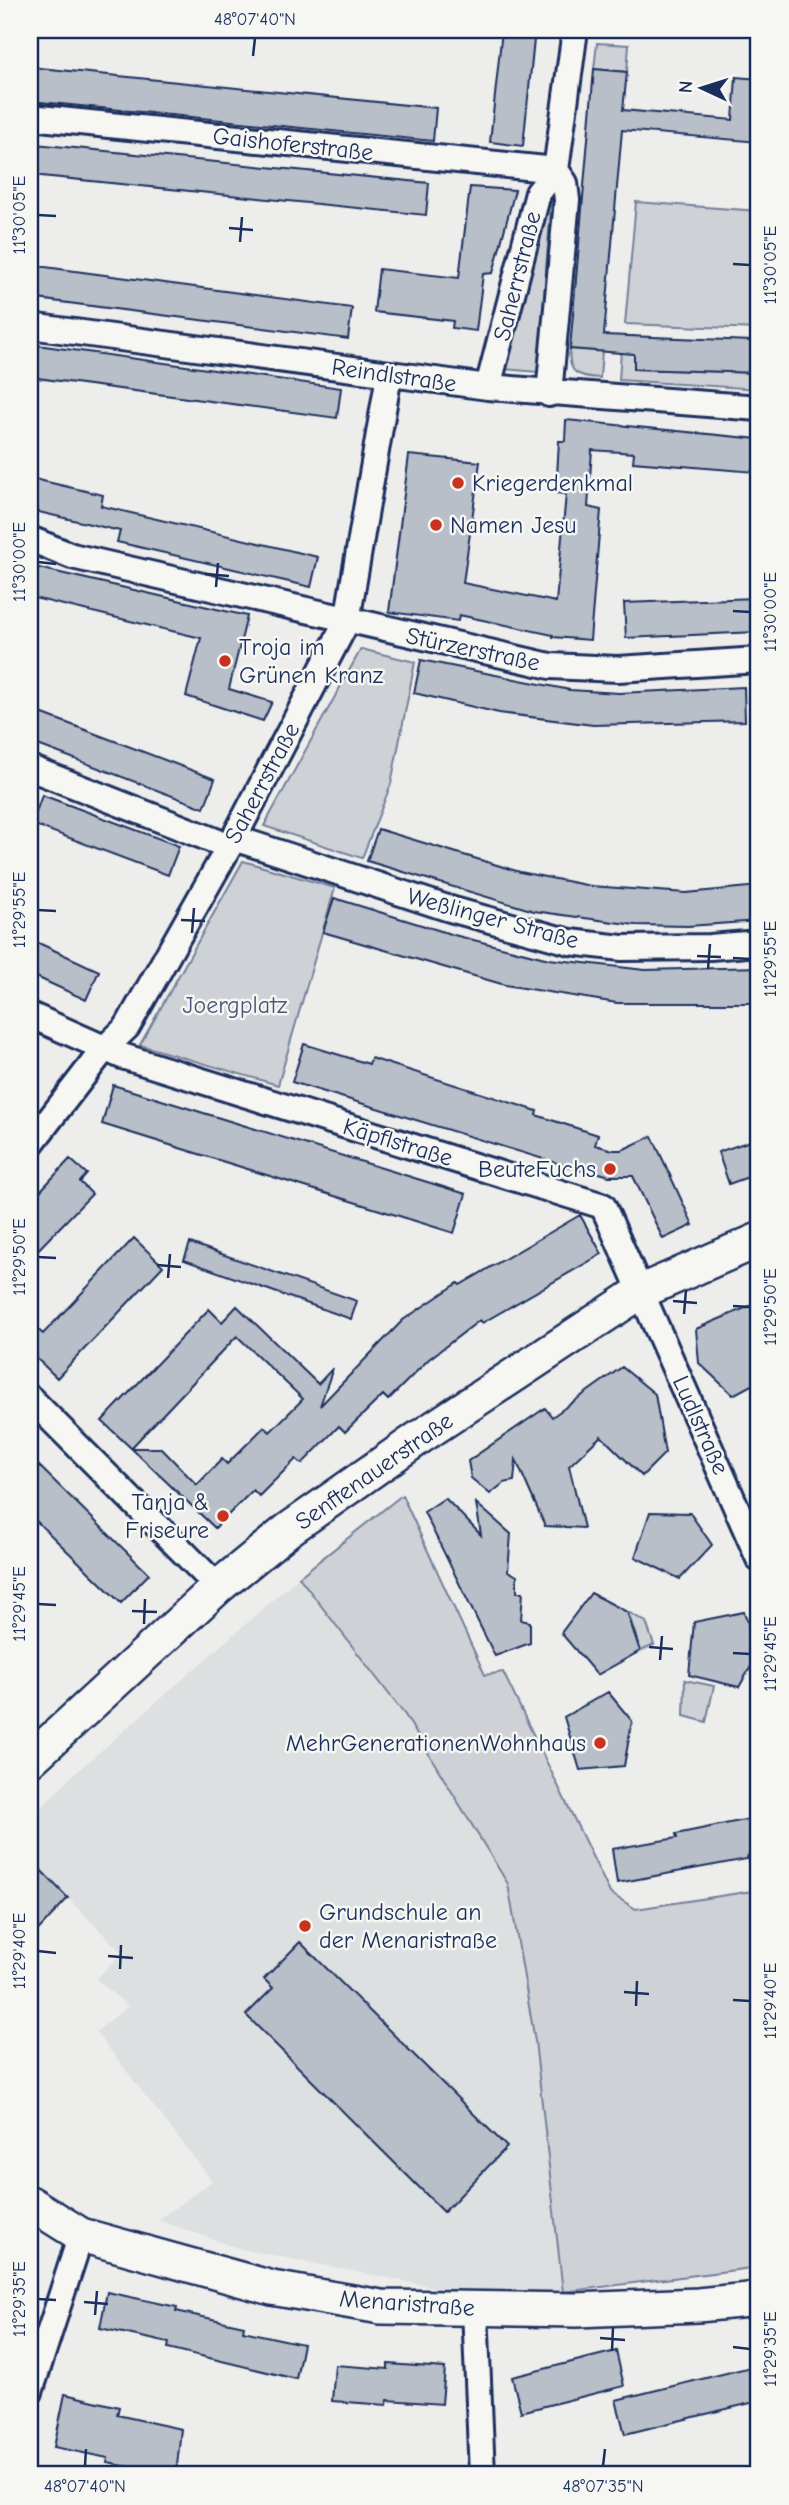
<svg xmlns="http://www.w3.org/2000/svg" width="789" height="2505" font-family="'Comic Neue',sans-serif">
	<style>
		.built { fill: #dde0e1 }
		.green { fill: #ced2d7; stroke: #74809a; stroke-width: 2 }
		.building { fill: #b9bfc8; stroke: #1b2f5e; stroke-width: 2 }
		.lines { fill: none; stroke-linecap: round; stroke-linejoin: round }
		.street-casing { stroke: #1b2f5e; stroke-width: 30 }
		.secondary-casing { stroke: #1b2f5e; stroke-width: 38 }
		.street { stroke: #f6f6f2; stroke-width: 24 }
		.secondary { stroke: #f6f6f2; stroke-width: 33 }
		.ticks { fill: none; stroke: #1b2f5e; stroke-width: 2.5 }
		.poi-dot { fill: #c8321e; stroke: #f6f6f2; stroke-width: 2.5 }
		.labels { text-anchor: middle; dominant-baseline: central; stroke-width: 5; stroke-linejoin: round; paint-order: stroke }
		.street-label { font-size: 24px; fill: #1b2f5e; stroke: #f6f6f2 }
		.poi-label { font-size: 24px; fill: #1b2f5e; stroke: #f6f6f2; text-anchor: start }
		.park-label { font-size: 24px; fill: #48587c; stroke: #f6f6f2 }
		.neatline { fill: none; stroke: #1b2f5e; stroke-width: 2.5 }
		.ticks-label { font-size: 18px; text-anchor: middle; fill: #1b2f5e }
	</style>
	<rect width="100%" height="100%" fill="#edeeec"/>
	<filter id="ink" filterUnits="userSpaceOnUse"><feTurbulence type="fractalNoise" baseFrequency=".0143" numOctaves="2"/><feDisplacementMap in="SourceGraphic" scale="14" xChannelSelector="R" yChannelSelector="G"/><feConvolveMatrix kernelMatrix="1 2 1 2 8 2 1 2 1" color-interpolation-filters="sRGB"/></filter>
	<g filter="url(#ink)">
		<path class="built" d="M 299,1577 L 405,1715 L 508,1884 L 535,2041 L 563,2292 L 463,2293 L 241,2249 L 158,2220 L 212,2181 L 96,2032 L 128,2006 L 96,1979 L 122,1953 L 30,1860 L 30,1819 L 72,1776 Z"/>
		<path class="green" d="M 597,43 L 629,45 L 627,72 L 594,69 Z
			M 552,193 L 538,372 L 504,369 L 546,194 Z
			M 636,202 L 759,211 L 759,329 L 625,324 Z
			M 622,336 L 635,336 L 634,369 L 759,373 L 759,389 L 619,380 Z
			M 570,349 L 602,351 L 600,378 C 578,377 567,373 570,349 Z
			M 361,649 L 415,662 L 391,784 L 362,858 L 264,826 Z
			M 243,861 L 335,888 L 278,1085 L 140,1045 Z
			M 402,1495 L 485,1675 L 503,1672 L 610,1893 L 636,1909 L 759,1890 L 759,2267 L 563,2292 L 535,2041 L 508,1884 L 405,1715 L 299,1577 Z
			M 628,1612 L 646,1622 L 654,1645 L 641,1651 Z
			M 685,1680 L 714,1686 L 706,1722 L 684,1716 Z"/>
		<path class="building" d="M 502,30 L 535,30 L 523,146 L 490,142 Z
			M 30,67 L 436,108 L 433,141 L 30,101 Z
			M 594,69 L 627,72 L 623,110 L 733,120 L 736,77 L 759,79 L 759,142 L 622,130 L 604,335 L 752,341 L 759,343 L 759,373 L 634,369 L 634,354 L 570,349 Z
			M 35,144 L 429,183 L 426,215 L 32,175 Z
			M 470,187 L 515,190 L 493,273 L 483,274 L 476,331 L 452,328 L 453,321 L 374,312 L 379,269 L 459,278 Z
			M 30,265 L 352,308 L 348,339 L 30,298 Z
			M 30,344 L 341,388 L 337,418 L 30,377 Z
			M 566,420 L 758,439 L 755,472 L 633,462 L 634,453 L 592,450 L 588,507 L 601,510 L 590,640 L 553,637 L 553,635 L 459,615 L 458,621 L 389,612 L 409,455 L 480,462 L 463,583 L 556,602 L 566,494 L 556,493 L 559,441 L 565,441 Z
			M 30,478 L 103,495 L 101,506 L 318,557 L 311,587 L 117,542 L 120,531 L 30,510 Z
			M 30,566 L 247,616 L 229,689 L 272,702 L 263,721 L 186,696 L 201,638 L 30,597 Z
			M 755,598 L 757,632 L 626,638 L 624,603 Z
			M 421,660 L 570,690 L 619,693 L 744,687 L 745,721 L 593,725 L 499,713 L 414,693 Z
			M 30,709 L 215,779 L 204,808 L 30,742 Z
			M 42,795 L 179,846 L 168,875 L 32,824 Z
			M 378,829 L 520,872 L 591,886 L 686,893 L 759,886 L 759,921 L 688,926 L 635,925 L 534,911 L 367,861 Z
			M 334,898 L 454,935 L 549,959 L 645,970 L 759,967 L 759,1003 L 617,1003 L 505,985 L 323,932 Z
			M 30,939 L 99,971 L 86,1000 L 30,974 Z
			M 304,1044 L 369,1064 L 371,1058 L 537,1111 L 536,1115 L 598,1135 L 595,1145 L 613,1150 L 622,1150 L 652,1136 L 693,1225 L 663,1239 L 633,1176 L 609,1176 L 587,1169 L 586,1172 L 292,1082 Z
			M 113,1085 L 466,1194 L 454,1233 L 102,1124 Z
			M 759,1138 L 759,1173 L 729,1184 L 718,1152 Z
			M 70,1159 L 87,1174 L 80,1182 L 92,1194 L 30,1258 L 30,1202 Z
			M 580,1215 L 602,1254 L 482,1323 L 480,1320 L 429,1359 L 388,1400 L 383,1395 L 345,1432 L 339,1426 L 302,1464 L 296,1459 L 259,1496 L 253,1490 L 215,1528 L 131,1448 L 161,1448 L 197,1485 L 222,1459 L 227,1464 L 264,1427 L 270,1432 L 303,1399 L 237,1336 L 131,1448 L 102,1421 L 209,1309 L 222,1322 L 237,1306 L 318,1384 L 333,1368 L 320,1406 L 403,1320 L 458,1283 L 460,1285 Z
			M 134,1238 L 163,1266 L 57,1378 L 30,1352 L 30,1323 L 43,1334 Z
			M 190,1243 L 357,1301 L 351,1319 L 184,1260 Z
			M 759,1302 L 759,1381 L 733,1395 L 699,1363 L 696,1329 Z
			M 622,1367 L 655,1394 L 665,1453 L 642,1476 L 601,1436 L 569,1466 L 584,1528 L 545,1526 L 516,1460 L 514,1481 L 504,1483 L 490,1494 L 471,1478 L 468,1461 L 545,1408 L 552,1417 Z
			M 30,1457 L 149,1574 L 121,1603 L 30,1515 Z
			M 445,1498 L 481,1535 L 476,1503 L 511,1534 L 508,1571 L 517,1576 L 517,1592 L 523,1592 L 521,1620 L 530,1622 L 530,1643 L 495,1656 L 424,1512 Z
			M 650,1512 L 690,1513 L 712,1545 L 680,1579 L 635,1557 Z
			M 591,1593 L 627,1612 L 640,1651 L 597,1675 L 561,1633 Z
			M 744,1612 L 759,1653 L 739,1687 L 689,1675 L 694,1622 Z
			M 608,1692 L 632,1721 L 624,1766 L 580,1770 L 564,1717 Z
			M 759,1817 L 759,1869 L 751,1870 L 748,1855 L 747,1859 L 617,1883 L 612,1849 L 677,1838 L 676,1834 Z
			M 30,1859 L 68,1898 L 30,1939 Z
			M 300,1942 L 507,2147 L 444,2212 L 246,2015 L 273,1988 L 264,1979 Z
			M 107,2292 L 177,2307 L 176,2311 L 244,2326 L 243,2331 L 303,2344 L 296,2379 L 168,2348 L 169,2343 L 100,2328 Z
			M 616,2351 L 624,2386 L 521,2412 L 512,2377 Z
			M 388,2364 L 445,2368 L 442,2404 L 388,2400 L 387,2405 L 332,2401 L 335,2365 L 388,2369 Z
			M 759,2365 L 759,2401 L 625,2434 L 616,2400 Z
			M 65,2394 L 119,2407 L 117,2415 L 181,2429 L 176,2475 L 107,2463 L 108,2458 L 54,2447 Z"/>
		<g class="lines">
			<defs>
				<path id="street" d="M 30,117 L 556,170
					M 30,326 L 488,387 L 759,408
					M 488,387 L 538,193 L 556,170 L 575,30
					M 549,394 L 567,200 L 565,183 L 556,170
					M 30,539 L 72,556 L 550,666 L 618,669 L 759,660
					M 30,768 L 228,846
					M 234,838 L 450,909 L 570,942 L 622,948 L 710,947 L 759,943
					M 30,1015 L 122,1056 L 603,1206 L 759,1559
					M 30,1145 L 104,1049 L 127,1027 L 234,838 L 347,621 L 389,375
					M 30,1398 L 218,1587
					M 475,2309 L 482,2475
					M 30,2392 L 81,2235"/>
				<path id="secondary" d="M 30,1760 L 218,1587 L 288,1530 L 420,1437 L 642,1291 L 759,1240
					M 30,2203 L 81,2235 L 272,2288 L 381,2307 L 576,2310 L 698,2305 L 759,2299"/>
			</defs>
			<use href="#street" class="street-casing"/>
			<use href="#secondary" class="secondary-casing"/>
			<use href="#street" class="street"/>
			<use href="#secondary" class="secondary"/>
		</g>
	</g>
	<path class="ticks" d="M 253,56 L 255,38M 38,215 L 56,216M 229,228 L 253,230M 240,242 L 242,217M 733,264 L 750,265M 38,562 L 56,564M 205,574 L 229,576M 216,587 L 218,563M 733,611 L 750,612M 38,910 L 56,911M 181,920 L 205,921M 192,933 L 194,908M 697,956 L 721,957M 733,958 L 750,959M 708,969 L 710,944M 38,1257 L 56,1258M 157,1265 L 181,1267M 168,1278 L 170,1254M 673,1301 L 697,1303M 733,1306 L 750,1307M 684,1314 L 686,1290M 38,1604 L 56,1605M 132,1611 L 157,1612M 144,1624 L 145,1599M 649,1647 L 673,1649M 733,1653 L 750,1654M 660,1660 L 662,1636M 38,1951 L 56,1953M 108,1956 L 133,1958M 120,1969 L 121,1945M 624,1992 L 649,1994M 733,2000 L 750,2001M 636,2006 L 637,1981M 38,2299 L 56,2300M 84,2302 L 108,2304M 95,2315 L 97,2291M 600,2338 L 625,2340M 733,2347 L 750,2349M 612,2351 L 613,2327M 85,2466 L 86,2449M 603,2466 L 605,2449"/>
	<g class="poi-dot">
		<circle cx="458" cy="483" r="7"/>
		<circle cx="436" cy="525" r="7"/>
		<circle cx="225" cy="661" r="7"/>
		<circle cx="610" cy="1169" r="7"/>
		<circle cx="223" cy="1516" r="7"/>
		<circle cx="600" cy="1743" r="7"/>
		<circle cx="305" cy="1926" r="7"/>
	</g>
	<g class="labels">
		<g class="street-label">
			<text transform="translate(293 144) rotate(6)">Gaishoferstraße</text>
			<text transform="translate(517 276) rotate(-76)">Saherrstraße</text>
			<text transform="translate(394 375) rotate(8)">Reindlstraße</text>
			<text transform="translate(473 649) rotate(12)">Stürzerstraße</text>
			<text transform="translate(262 783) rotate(-62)">Saherrstraße</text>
			<text transform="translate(493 918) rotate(15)">Weßlinger Straße</text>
			<text transform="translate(398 1142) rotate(17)">Käpflstraße</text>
			<text transform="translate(701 1425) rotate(66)">Ludlstraße</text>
			<text transform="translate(374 1471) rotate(-35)">Senftenauerstraße</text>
			<text transform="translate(407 2303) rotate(4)">Menaristraße</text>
		</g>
		<g class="poi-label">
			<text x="472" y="483">Kriegerdenkmal</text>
			<text x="450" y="525">Namen Jesu</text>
			<text x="239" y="647">Troja im<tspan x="239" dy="28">Grünen Kranz</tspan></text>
			<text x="596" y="1169" text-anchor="end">BeuteFuchs</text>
			<text x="209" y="1502" text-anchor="end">Tanja &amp;<tspan x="209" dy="28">Friseure</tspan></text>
			<text x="586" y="1743" text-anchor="end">MehrGenerationenWohnhaus</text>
			<text x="319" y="1912">Grundschule an<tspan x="319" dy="28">der Menaristraße</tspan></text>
		</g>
		<g class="park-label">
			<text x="235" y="1005">Joergplatz</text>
		</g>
	</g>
	<rect width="789" height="2505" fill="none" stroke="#f6f6f2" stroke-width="77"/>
	<g transform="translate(702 88) rotate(274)" stroke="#f6f6f2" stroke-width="5" paint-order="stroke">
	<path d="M0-5L12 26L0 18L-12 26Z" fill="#1b2f5e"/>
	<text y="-10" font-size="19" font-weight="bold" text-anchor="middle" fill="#1b2f5e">N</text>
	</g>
	<rect x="38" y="38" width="712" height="2428" class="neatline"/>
	<g class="ticks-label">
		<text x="255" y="25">48°07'40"N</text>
		<text transform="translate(19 215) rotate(-90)" y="6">11°30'05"E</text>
		<text transform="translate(770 265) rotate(-90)" y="6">11°30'05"E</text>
		<text transform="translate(19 562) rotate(-90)" y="6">11°30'00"E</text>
		<text transform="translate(770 612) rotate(-90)" y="6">11°30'00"E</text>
		<text transform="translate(19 910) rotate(-90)" y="6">11°29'55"E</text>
		<text transform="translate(770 959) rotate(-90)" y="6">11°29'55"E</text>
		<text transform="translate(19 1257) rotate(-90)" y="6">11°29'50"E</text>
		<text transform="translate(770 1307) rotate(-90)" y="6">11°29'50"E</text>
		<text transform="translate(19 1604) rotate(-90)" y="6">11°29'45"E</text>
		<text transform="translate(770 1654) rotate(-90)" y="6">11°29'45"E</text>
		<text transform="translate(19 1951) rotate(-90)" y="6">11°29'40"E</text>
		<text transform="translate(770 2001) rotate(-90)" y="6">11°29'40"E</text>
		<text transform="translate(19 2299) rotate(-90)" y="6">11°29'35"E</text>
		<text transform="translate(770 2349) rotate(-90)" y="6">11°29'35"E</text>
		<text x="85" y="2492">48°07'40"N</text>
		<text x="603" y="2492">48°07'35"N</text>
	</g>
</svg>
